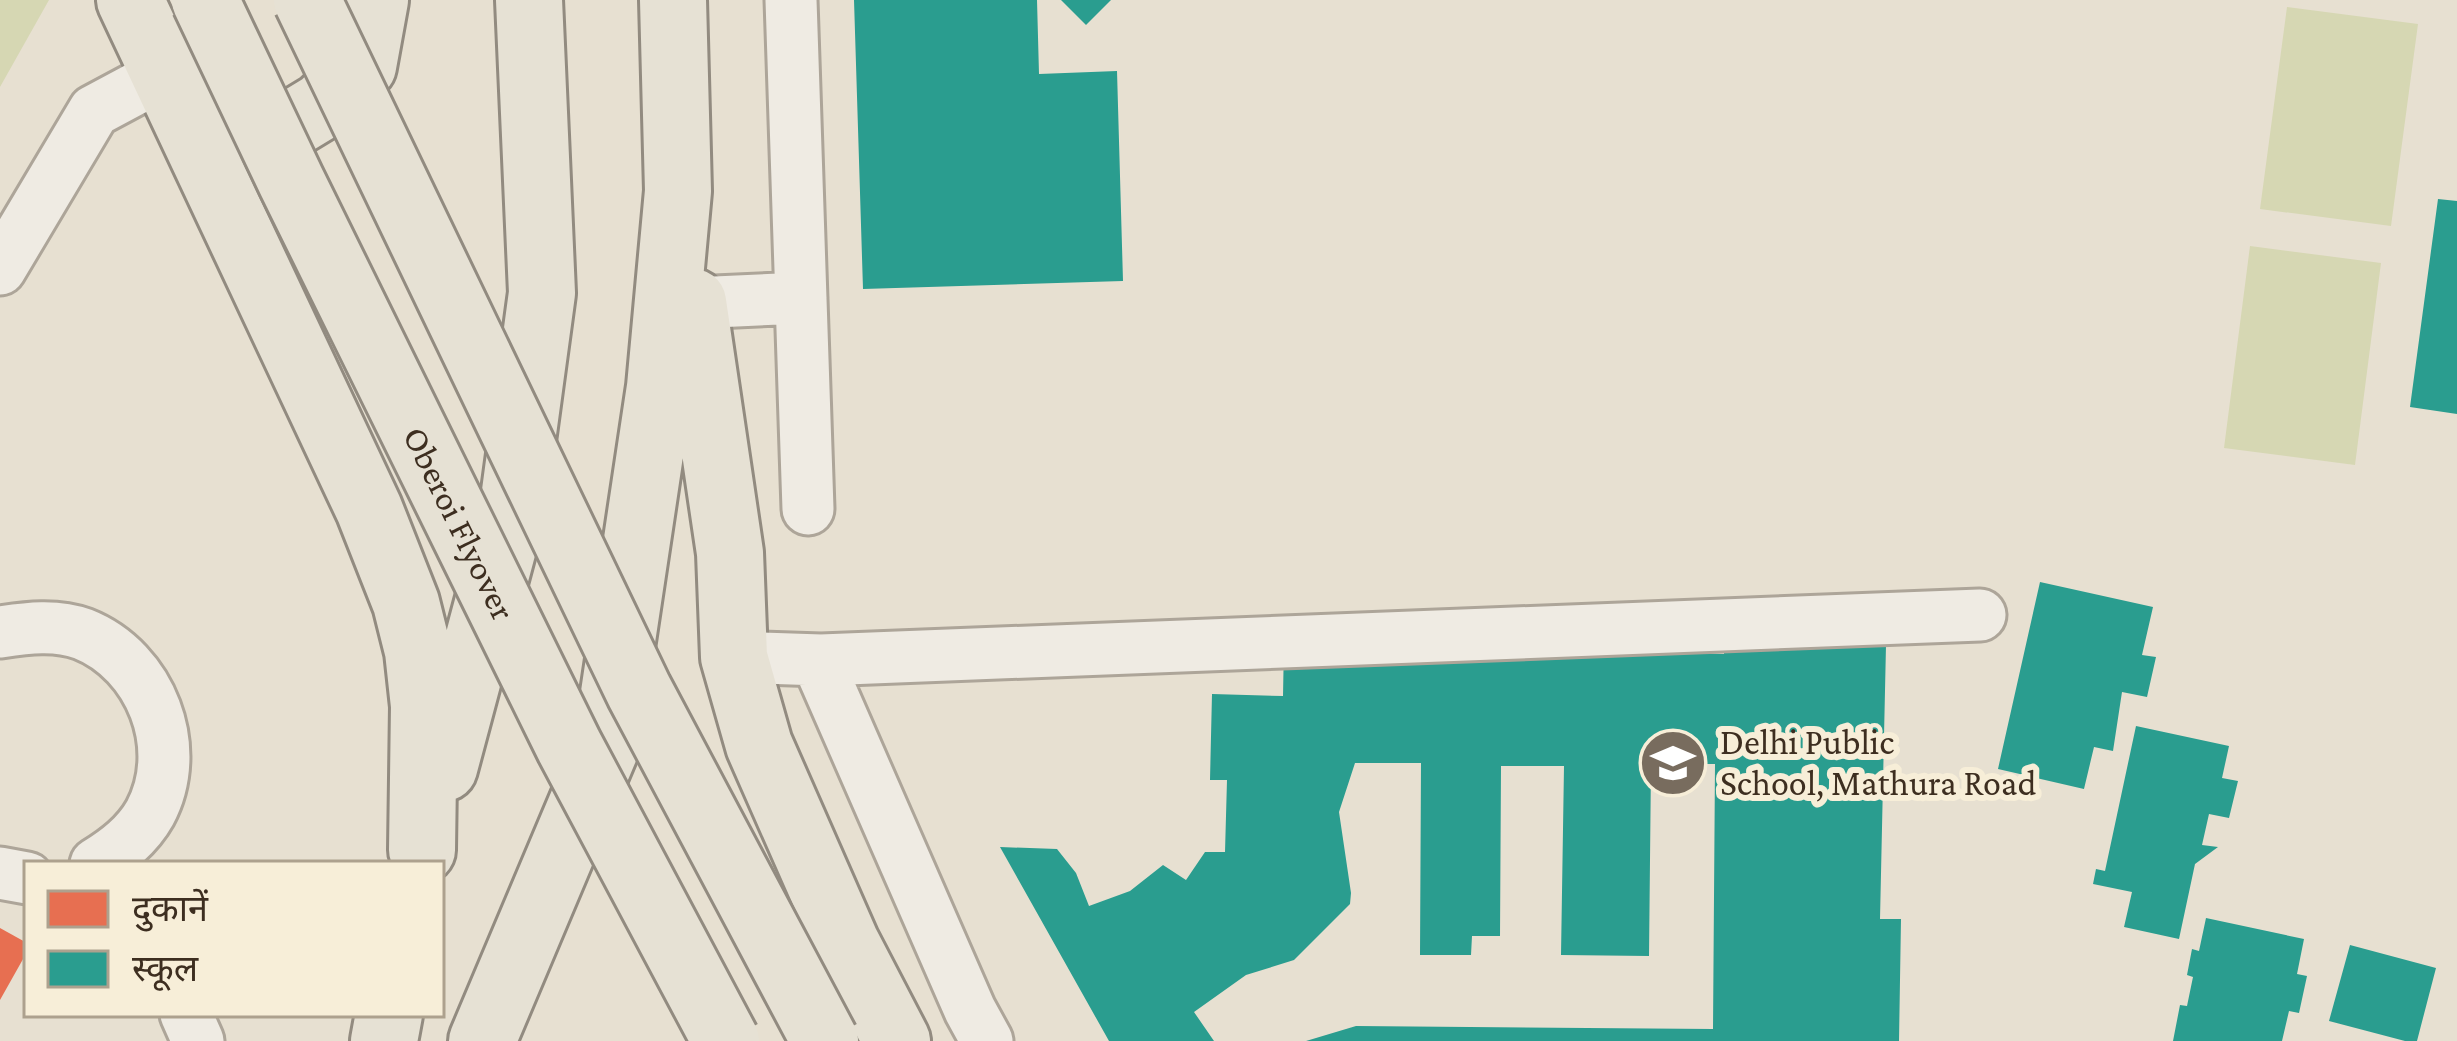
<svg xmlns="http://www.w3.org/2000/svg" width="2457" height="1041" font-family="'Crimson Pro','Noto Sans Devanagari',serif">
	<style>
		.green { fill: #d6d7b3 }
		.shops { fill: #e76f51 }
		.schools { fill: #2a9d8f }
		.lines { fill: none; stroke-linecap: round; stroke-linejoin: round }
		.minor-casing { stroke: #ada599; stroke-width: 57 }
		.major-casing { stroke: #928b80; stroke-width: 72 }
		.minor { stroke: #efebe3; stroke-width: 51 }
		.major { stroke: #e6e1d4; stroke-width: 66 }
		.major-bridge-casing { stroke: #928b80; stroke-width: 72; stroke-linecap: butt }
		.major-bridge { stroke: #e6e1d4; stroke-width: 66 }
		.labels { text-anchor: middle; dominant-baseline: central; stroke-width: 12; stroke-linejoin: round; paint-order: stroke }
		.street-label { font-size: 36px; fill: #3d2e20; stroke: #f7eed8 }
		.poi-label { font-size: 36px; fill: #3d2e20; stroke: #f7eed8; text-anchor: start }
	</style>
	<rect width="100%" height="100%" fill="#e7e0d1"/>
	<path class="green" d="M 0,0 L 49,0 L 0,87 Z
		M 2287,7 L 2418,24 L 2391,226 L 2260,209 Z
		M 2250,246 L 2381,263 L 2355,465 L 2224,448 Z"/>
	<path class="shops" d="M 0,928 L 27,943 L 27,952 L 0,1000 Z"/>
	<path class="schools" d="M 854,0 L 1037,0 L 1039,74 L 1117,71 L 1123,281 L 863,289 Z
		M 1061,0 L 1111,0 L 1086,25 Z
		M 2438,199 L 2457,201 L 2457,414 L 2410,407 Z
		M 2040,582 L 2153,607 L 2142,655 L 2156,657 L 2147,697 L 2122,692 L 2113,751 L 2094,747 L 2084,789 L 1998,769 Z
		M 1284,642 L 1724,654 L 1724,642 L 1886,645 L 1880,919 L 1901,919 L 1899,1041 L 1306,1041 L 1356,1026 L 1713,1029 L 1715,764 L 1651,764 L 1649,956 L 1561,955 L 1564,766 L 1501,766 L 1500,936 L 1472,936 L 1471,955 L 1420,955 L 1421,763 L 1355,763 L 1339,812 L 1351,893 L 1350,904 L 1294,960 L 1246,975 L 1194,1012 L 1214,1041 L 1109,1041 L 1000,847 L 1057,849 L 1076,873 L 1089,906 L 1130,891 L 1163,865 L 1186,880 L 1205,852 L 1225,852 L 1227,780 L 1210,780 L 1212,694 L 1283,696 Z
		M 2136,726 L 2229,746 L 2222,778 L 2238,781 L 2229,818 L 2209,814 L 2202,845 L 2218,847 L 2195,864 L 2179,939 L 2124,927 L 2132,892 L 2093,884 L 2096,869 L 2105,871 Z
		M 2206,918 L 2304,939 L 2297,974 L 2307,976 L 2299,1013 L 2289,1011 L 2282,1041 L 2173,1041 L 2180,1005 L 2187,1006 L 2193,977 L 2187,975 L 2192,949 L 2199,951 Z
		M 2350,945 L 2436,968 L 2417,1041 L 2405,1041 L 2329,1021 Z"/>
	<g class="lines">
		<defs>
			<path id="minor" d="M 791,0 L 808,509
				M 0,269 L 94,111 L 165,73
				M 693,303 L 801,298
				M 0,632 C 27,628 56,624 83,634 C 151,661 185,748 150,813 C 137,836 117,851 96,864
				M 734,657 L 821,660 L 1980,615
				M 817,660 L 970,1010 L 987,1041
				M 0,873 L 27,878
				M 186,1014 L 198,1041"/>
			<path id="major" d="M 130,0 L 369,509 L 406,603 L 418,651 L 424,706 L 422,850
				M 212,109 L 245,125 L 294,123 L 322,106 L 363,66 L 375,0
				M 693,302 L 730,553 L 734,657 L 759,745 L 846,943 L 897,1041
				M 444,768 L 512,514 L 542,293 L 529,0
				M 384,1041 L 389,1014
				M 482,1041 L 606,747 L 660,387 L 678,191 L 673,0"/>
		</defs>
		<use href="#minor" class="minor-casing"/>
		<use href="#major" class="major-casing"/>
		<use href="#minor" class="minor"/>
		<use href="#major" class="major"/>
		<defs>
			<g id="major-bridge">
				<path id="s1" d="M 205,0 L 291,181 L 569,746 L 726,1041"/>
				<path d="M 307,0 L 639,691 L 825,1041"/>
			</g>
		</defs>
		<use href="#major-bridge" class="major-bridge-casing"/>
		<use href="#major-bridge" class="major-bridge"/>
	</g>
	<defs>
		<symbol id="school-disc" viewBox="-11 -11 22 22"><circle r="9.5" fill="#786c5e" stroke="#f7eed8"/><path d="M0-5L7-2L0 1L-7-2ZM-4 1L0 2.5L4 1V4Q0 6-4 4Z" fill="#fff"/></symbol>
	</defs>
	<g fill-rule="evenodd">
		<use href="#school-disc" x="1635" y="725" width="76" height="76"/>
	</g>
	<g class="labels">
		<g class="street-label">
			<text stroke="none"><textPath href="#s1" startOffset="582">Oberoi Flyover</textPath></text>
		</g>
		<g class="poi-label">
			<text x="1720" y="742">Delhi Public<tspan x="1720" dy="41">School, Mathura Road</tspan></text>
		</g>
	</g>
	<rect x="24" y="861" width="420" height="156" fill="#f7eed8" stroke="#ada18e" stroke-width="3"/>
	<rect x="48" y="891" width="60" height="36" fill="#e76f51" stroke="#ada18e" stroke-width="3"/>
	<text x="132" y="921" font-size="36" fill="#3d2e20">दुकानें</text>
	<rect x="48" y="951" width="60" height="36" fill="#2a9d8f" stroke="#ada18e" stroke-width="3"/>
	<text x="132" y="981" font-size="36" fill="#3d2e20">स्कूल</text>
</svg>
